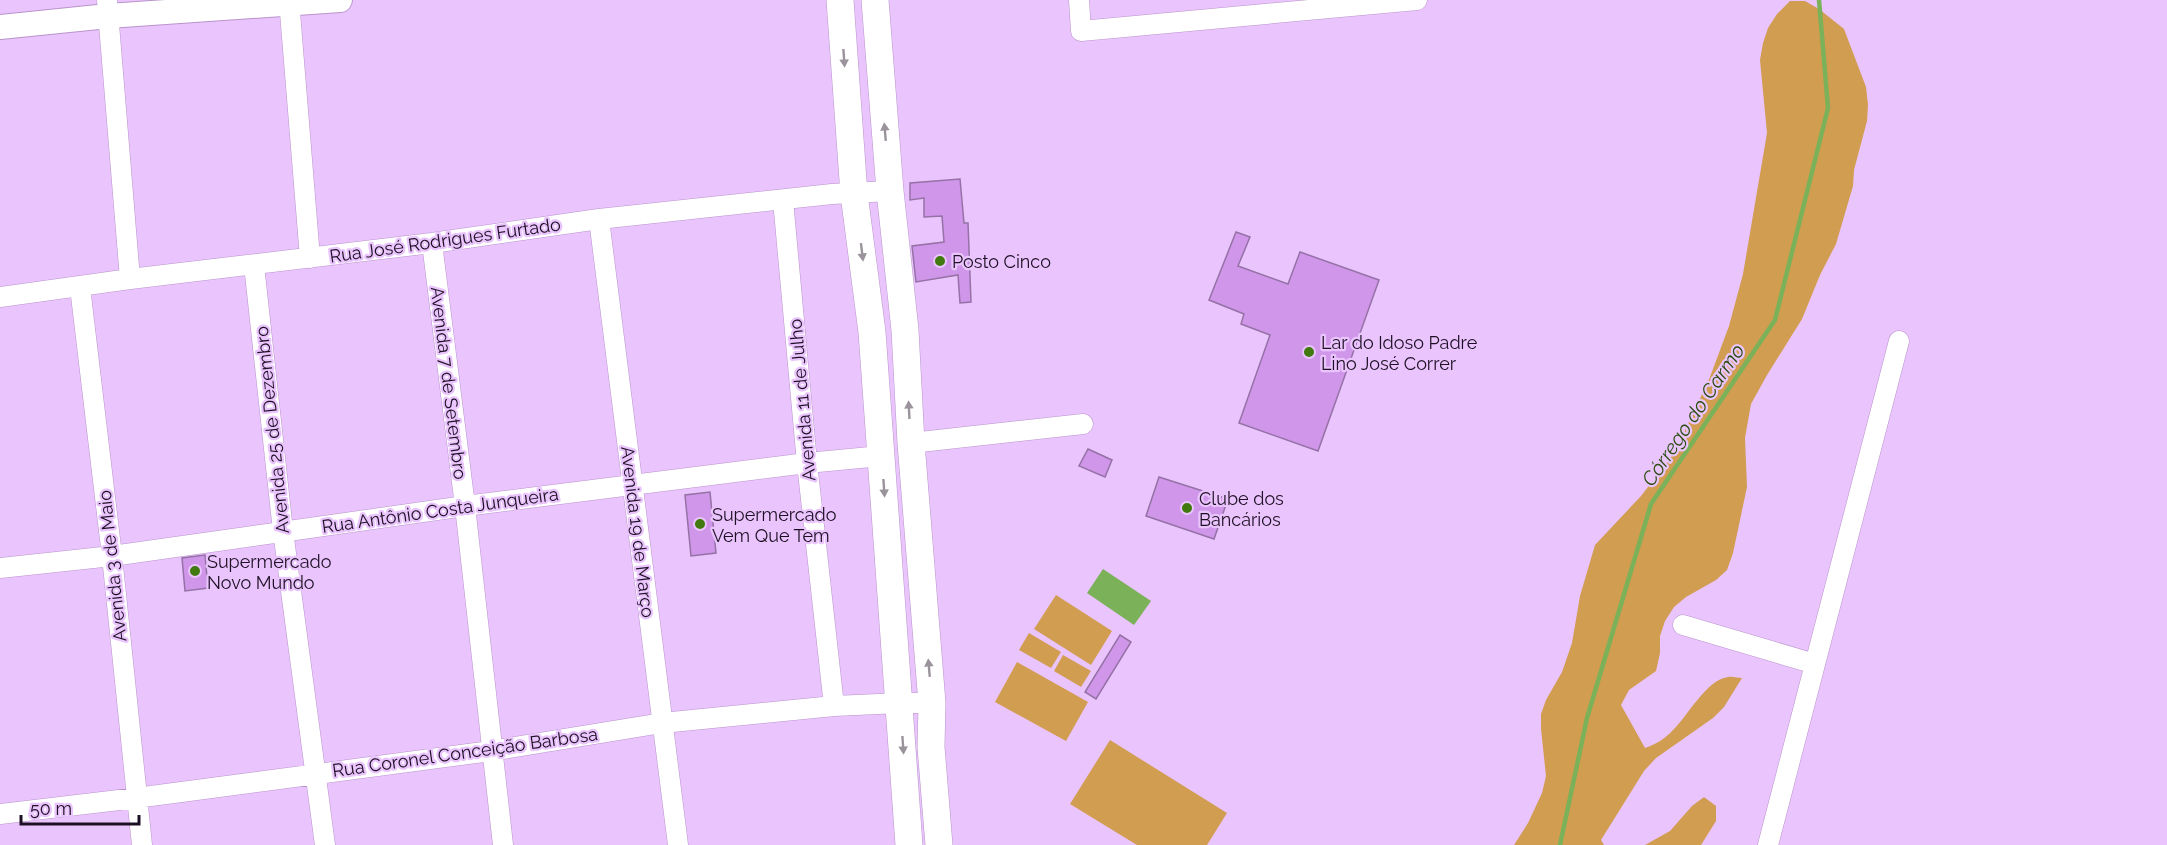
<svg xmlns="http://www.w3.org/2000/svg" width="2167" height="845" font-family="Raleway,sans-serif">
	<style>
		.green { fill: #d19d50 }
		.water { fill: #7ab159 }
		.lines { fill: none; stroke-linecap: round; stroke-linejoin: round }
		.stream { stroke: #7ab159; stroke-width: 4.5 }
		.building { fill: #d096ea; stroke: #9572a6; stroke-width: 1.5 }
		.minor-casing { stroke: #b994cb; stroke-width: 21 }
		.tertiary-casing { stroke: #b994cb; stroke-width: 26 }
		.secondary-casing { stroke: #b994cb; stroke-width: 28 }
		.minor { stroke: #fff; stroke-width: 20 }
		.tertiary { stroke: #fff; stroke-width: 24 }
		.secondary { stroke: #fff; stroke-width: 27 }
		.oneway { fill: #9a939c }
		.poi-dot { fill: #40790e; stroke: #eac4fd; stroke-width: 2 }
		.labels { text-anchor: middle; dominant-baseline: central; stroke-width: 4.5; stroke-linejoin: round; paint-order: stroke }
		.street-label { font-size: 18px; fill: #1e1024; stroke: #eac4fd }
		.poi-label { font-size: 18px; fill: #1e1024; stroke: #eac4fd; text-anchor: start }
		.water-label { font-size: 20px; font-style: italic; fill: #294d0f; stroke: #eac4fd }
	</style>
	<rect width="100%" height="100%" fill="#eac4fd"/>
	<path class="green" d="M 1790,1 L 1805,1 L 1819,9 L 1844,29 L 1866,87 L 1868,105 L 1867,121 L 1854,170 L 1853,186 L 1836,244 L 1820,275 L 1802,319 L 1767,375 L 1751,404 L 1745,438 L 1747,487 L 1733,553 L 1727,570 L 1716,580 L 1686,597 L 1674,607 L 1665,621 L 1660,636 L 1660,653 L 1656,671 L 1629,690 L 1621,705 L 1645,748 C 1656,744 1665,739 1673,730 C 1688,716 1706,680 1728,677 C 1732,676 1738,678 1742,678 L 1724,707 L 1713,718 L 1656,758 L 1644,771 L 1601,840 L 1604,845 L 1514,845 L 1528,823 L 1542,793 L 1546,776 L 1541,729 L 1541,714 L 1546,700 L 1562,672 L 1572,643 L 1580,596 L 1595,545 L 1641,496 L 1675,452 L 1710,377 L 1729,326 L 1743,274 L 1767,133 L 1760,60 L 1763,43 L 1768,28 L 1777,14 Z
		M 1056,595 L 1112,631 L 1091,665 L 1034,629 Z
		M 1029,633 L 1061,652 L 1051,668 L 1019,650 Z
		M 1063,655 L 1091,671 L 1081,687 L 1054,671 Z
		M 1017,662 L 1088,702 L 1066,741 L 995,702 Z
		M 1110,740 L 1227,813 L 1207,845 L 1137,845 L 1070,804 Z
		M 1704,797 L 1716,806 L 1716,821 L 1701,845 L 1645,845 L 1670,831 L 1692,806 Z"/>
	<path class="water" d="M 1103,569 L 1151,601 L 1134,625 L 1087,593 Z"/>
	<g class="lines">
		<path class="stream" d="M 1560,845 L 1587,718 L 1651,504 L 1775,320 L 1828,108 L 1819,0"/>
	</g>
	<path class="building" d="M 960,179 L 964,223 L 968,223 L 971,302 L 960,303 L 958,275 L 916,282 L 912,246 L 944,242 L 942,216 L 924,217 L 924,198 L 910,200 L 910,183 Z
		M 1236,232 L 1250,237 L 1238,266 L 1288,284 L 1300,252 L 1379,280 L 1318,451 L 1239,423 L 1270,335 L 1241,324 L 1244,314 L 1209,300 Z
		M 1088,449 L 1112,460 L 1105,477 L 1079,466 Z
		M 1159,477 L 1228,499 L 1214,539 L 1146,516 Z
		M 710,492 L 716,553 L 691,556 L 685,495 Z
		M 205,555 L 208,588 L 185,591 L 182,558 Z
		M 1120,635 L 1131,642 L 1096,699 L 1085,692 Z"/>
	<g class="lines">
		<defs>
			<path id="minor" d="M 107,0 L 130,279
				M 289,0 L 310,258
				M 1079,0 L 1081,31 L 1417,0
				M 783,200 L 807,463 L 834,706
				M 599,219 L 678,845
				M 432,243 L 465,506 L 503,845
				M 254,265 L 283,531 L 325,845
				M 80,287 L 112,556 L 142,845
				M 0,297 L 130,279 L 432,243 L 599,219 L 832,194 L 890,191
				M 911,443 L 1083,424
				M 0,568 L 112,556 L 465,506 L 807,463 L 881,456
				M 1683,625 L 1815,664
				M 0,814 L 136,798 L 491,751 L 662,723 L 834,706 L 900,703 L 932,703
				M 1768,845 L 1899,341"/>
			<path id="tertiary" d="M 0,27 L 108,16 L 340,0"/>
			<path id="secondary" d="M 840,0 L 854,194 L 872,332 L 909,845
				M 875,0 L 890,191 L 905,330 L 911,443 L 932,703 L 931,747 L 939,845"/>
		</defs>
		<use href="#minor" class="minor-casing"/>
		<use href="#tertiary" class="tertiary-casing"/>
		<use href="#secondary" class="secondary-casing"/>
		<use href="#minor" class="minor"/>
		<use href="#tertiary" class="tertiary"/>
		<use href="#secondary" class="secondary"/>
	</g>
	<defs><path id="oneway-solid" d="M-6-.8H1V-3.2L6.5 0L1 3.2V.8H-6Z" transform="scale(1.5)"/></defs>
	<g class="oneway">
		<use href="#oneway-solid" transform="translate(844 58) rotate(86)"/>
		<use href="#oneway-solid" transform="translate(885 132) rotate(-95)"/>
		<use href="#oneway-solid" transform="translate(862 252) rotate(83)"/>
		<use href="#oneway-solid" transform="translate(909 410) rotate(-93)"/>
		<use href="#oneway-solid" transform="translate(884 488) rotate(86)"/>
		<use href="#oneway-solid" transform="translate(929 668) rotate(-95)"/>
		<use href="#oneway-solid" transform="translate(903 745) rotate(86)"/>
	</g>
	<g class="poi-dot">
		<circle cx="940" cy="261" r="6"/>
		<circle cx="1309" cy="352" r="6"/>
		<circle cx="1187" cy="508" r="6"/>
		<circle cx="700" cy="524" r="6"/>
		<circle cx="195" cy="571" r="6"/>
	</g>
	<g class="labels">
		<g class="street-label">
			<text transform="translate(445 240) rotate(-8)">Rua José Rodrigues Furtado</text>
			<text transform="translate(449 383) rotate(83)">Avenida 7 de Setembro</text>
			<text transform="translate(802 400) rotate(-95)">Avenida 11 de Julho</text>
			<text transform="translate(272 430) rotate(-96)">Avenida 25 de Dezembro</text>
			<text transform="translate(440 510) rotate(-8)">Rua Antônio Costa Junqueira</text>
			<text transform="translate(638 532) rotate(83)">Avenida 19 de Março</text>
			<text transform="translate(112 566) rotate(-96)">Avenida 3 de Maio</text>
			<text transform="translate(465 752) rotate(-8)">Rua Coronel Conceição Barbosa</text>
		</g>
		<g class="poi-label">
			<text x="952" y="261">Posto Cinco</text>
			<text x="1321" y="342">Lar do Idoso Padre<tspan x="1321" dy="21">Lino José Correr</tspan></text>
			<text x="1199" y="498">Clube dos<tspan x="1199" dy="21">Bancários</tspan></text>
			<text x="712" y="514">Supermercado<tspan x="712" dy="21">Vem Que Tem</tspan></text>
			<text x="207" y="561">Supermercado<tspan x="207" dy="21">Novo Mundo</tspan></text>
		</g>
		<g class="water-label">
			<text transform="translate(1693 415) rotate(-56)">Córrego do Carmo</text>
		</g>
	</g>
	<path d="M21 815v9h118v-9" fill="none" stroke="#1e1024" stroke-width="3"/>
	<text x="30" y="815" font-size="18" fill="#1e1024" stroke="#eac4fd" stroke-width="4.5" paint-order="stroke">50 m</text>
</svg>
